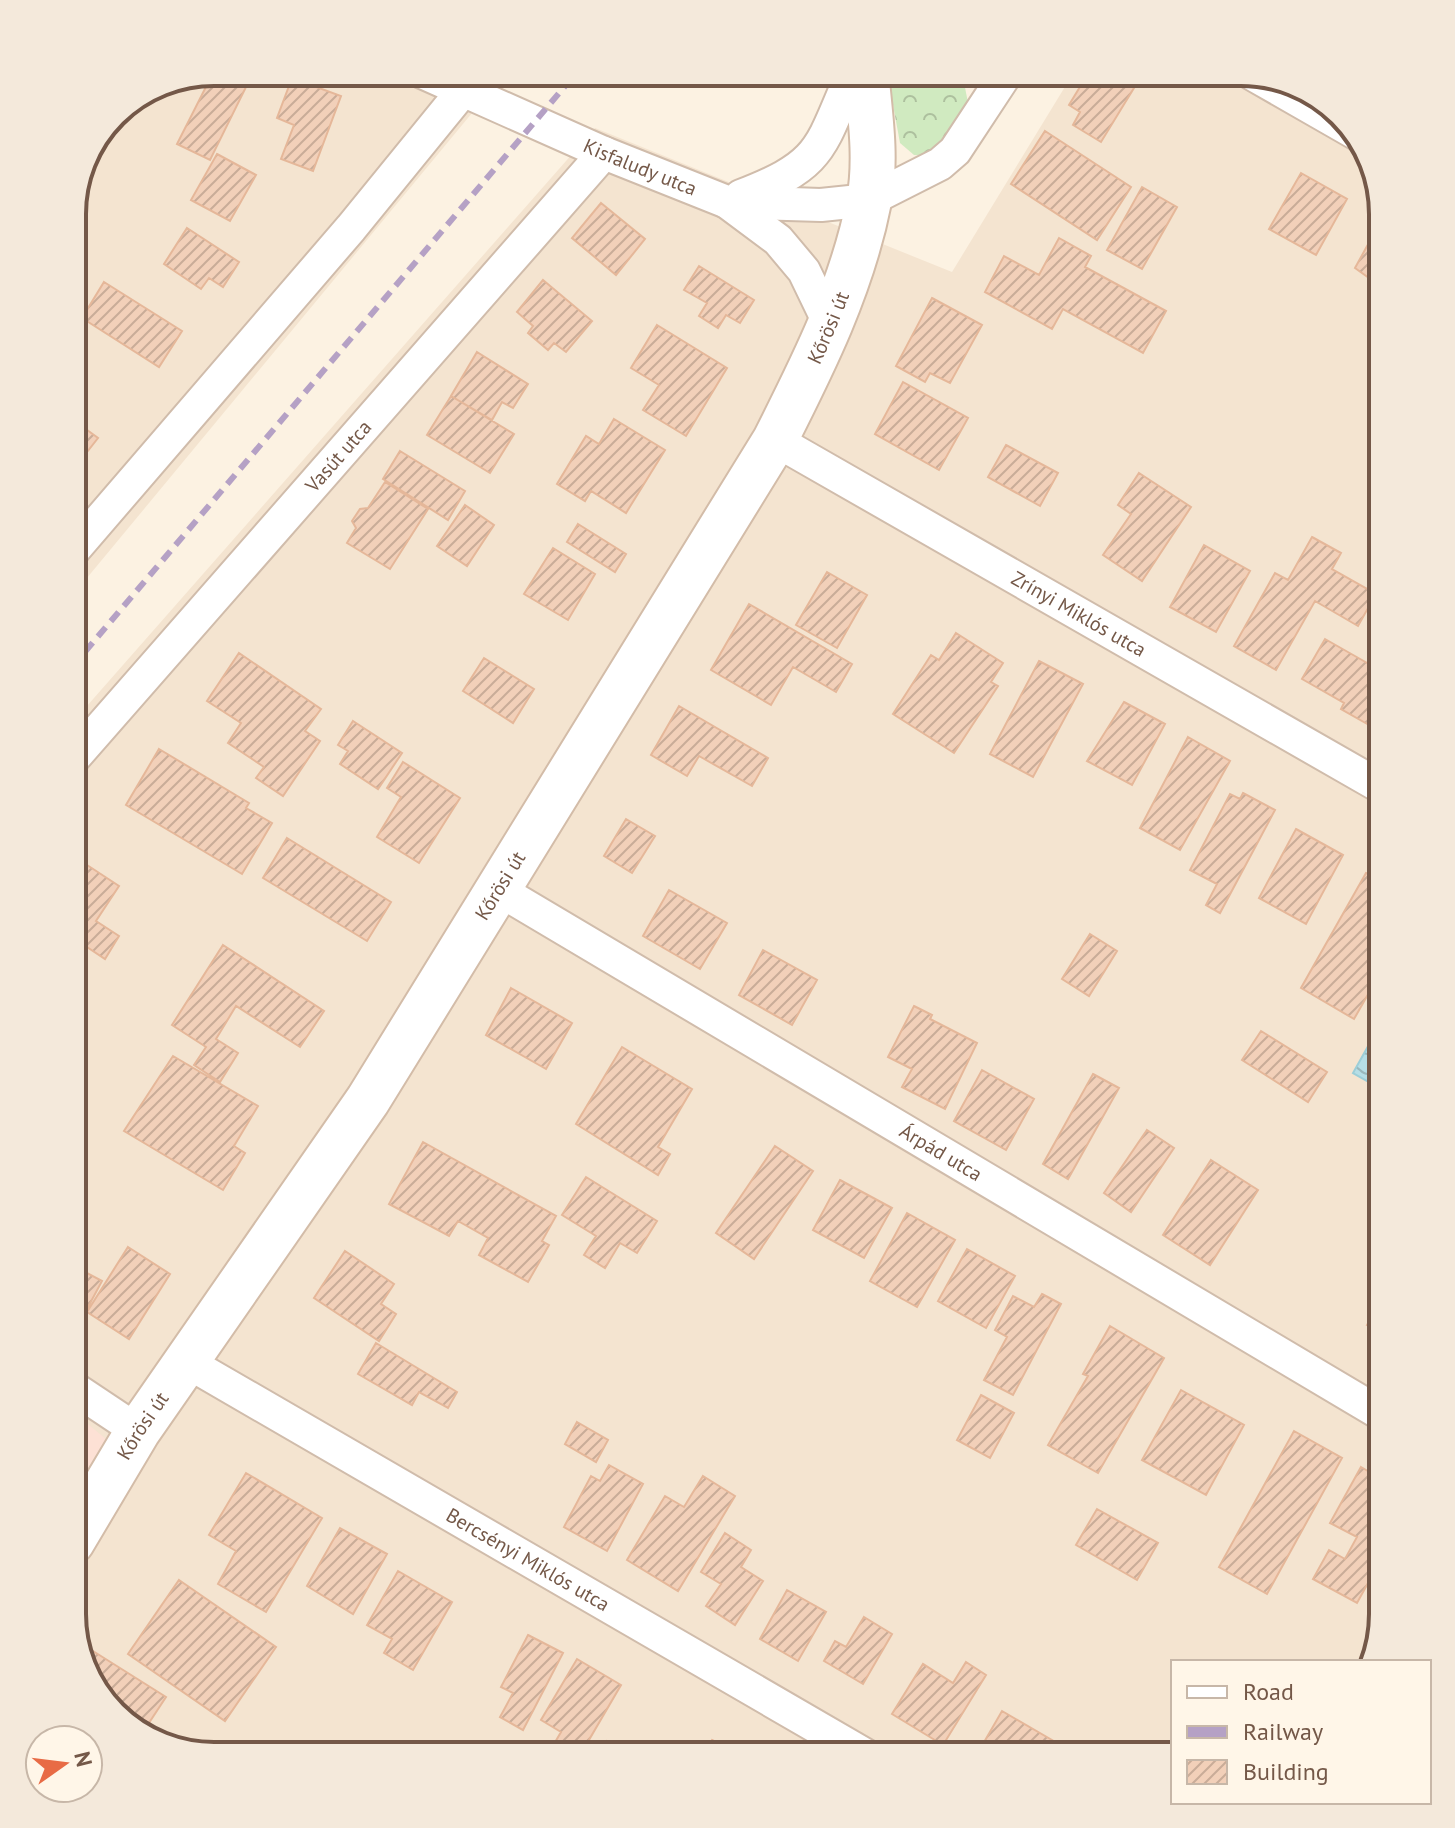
<svg xmlns="http://www.w3.org/2000/svg" width="1455" height="1828" font-family="'PT Sans',sans-serif">
	<style>
		.residential { fill: #f4e4d0 }
		.commercial { fill: #fde1d5 }
		.park { fill: url(#park-crowns) }
		.water { fill: url(#water-waves); stroke: #9cced8; stroke-width: 2 }
		.building { fill: url(#building-hatch); stroke: #e5b799; stroke-width: 2 }
		.lines { fill: none; stroke-linecap: round; stroke-linejoin: round }
		.street-casing { stroke: #d0bcab; stroke-width: 36 }
		.secondary-casing { stroke: #d3bca8; stroke-width: 48 }
		.street { stroke: #fff; stroke-width: 32 }
		.secondary { stroke: #fff; stroke-width: 44 }
		.rail { stroke: #b5a1c5; stroke-width: 6; stroke-dasharray: 12 8; stroke-linecap: butt }
		.labels { text-anchor: middle; dominant-baseline: central; stroke-width: 8; stroke-linejoin: round; paint-order: stroke }
		.street-label { font-size: 20px; fill: #745848; stroke: #fff6e8 }
		.rim { fill: none; stroke: #745848; stroke-width: 4 }
	</style>
	<defs>
		<pattern id="park-crowns" width="20" height="18" patternUnits="userSpaceOnUse" patternTransform="scale(2)"><rect width="20" height="18" fill="#d0eac0"/><path d="M2 6a3 3 0 1 1 6 0M12 15a3 3 0 1 1 6 0" fill="none" stroke="#adc09e"/></pattern>
		<pattern id="water-waves" width="16" height="10" patternUnits="userSpaceOnUse" patternTransform="scale(2)"><rect width="16" height="10" fill="#b6dee6"/><path d="M0 5q4-4 8 0t8 0" fill="none" stroke="#99b7bc"/></pattern>
		<pattern id="building-hatch" width="6" height="6" patternUnits="userSpaceOnUse" patternTransform="scale(2)"><rect width="6" height="6" fill="#f2d0b9"/><path d="M-1 1l2-2M0 6l6-6M5 7l2-2" fill="none" stroke="#c9ac98"/></pattern>
	</defs>
	<rect width="100%" height="100%" fill="#fcf2e2"/>
	<path class="residential" d="M 214,72 L 506,72 L 72,596 L 72,205 L 86,152 L 120,108 Z
		M 1074,72 L 1250,72 L 1359,136 L 1383,214 L 1383,1614 L 1370,1662 L 1173,1662 L 1173,1756 L 214,1756 L 144,1737 L 96,1692 L 72,1614 L 72,723 L 595,128 L 952,272 Z"/>
	<path class="commercial" d="M 72,1411 L 106,1439 L 72,1494 Z"/>
	<path class="park" d="M 887,72 L 962,72 L 969,108 L 933,156 L 914,155 L 900,143 Z"/>
	<path class="water" d="M 1371,1041 L 1383,1048 L 1383,1090 L 1353,1073 Z"/>
	<path class="building" d="M 222,72 L 247,85 L 210,160 L 177,144 L 213,73 Z
		M 1089,72 L 1120,72 L 1137,83 L 1101,142 L 1073,125 L 1080,112 L 1069,105 Z
		M 292,78 L 341,96 L 313,171 L 281,159 L 294,125 L 277,118 Z
		M 1045,131 L 1131,187 L 1097,240 L 1011,184 Z
		M 217,154 L 256,175 L 230,221 L 191,200 Z
		M 1301,173 L 1347,199 L 1316,255 L 1269,229 Z
		M 1142,187 L 1177,207 L 1142,269 L 1107,250 Z
		M 601,203 L 645,239 L 616,275 L 572,238 Z
		M 187,228 L 239,262 L 223,287 L 209,278 L 201,289 L 164,264 Z
		M 1377,228 L 1383,231 L 1383,288 L 1355,268 Z
		M 1059,238 L 1091,256 L 1085,267 L 1166,311 L 1143,353 L 1063,309 L 1052,329 L 985,292 L 1004,256 L 1039,275 Z
		M 699,266 L 754,300 L 740,323 L 726,315 L 718,328 L 699,316 L 707,303 L 684,290 Z
		M 543,280 L 592,321 L 566,352 L 554,343 L 548,350 L 528,333 L 533,326 L 517,312 Z
		M 104,282 L 182,331 L 159,367 L 82,318 Z
		M 932,298 L 982,325 L 950,383 L 930,373 L 925,382 L 896,366 Z
		M 657,325 L 727,368 L 686,436 L 643,410 L 659,385 L 631,368 Z
		M 477,352 L 528,384 L 513,408 L 502,402 L 492,420 L 451,396 Z
		M 903,382 L 968,418 L 939,470 L 875,434 Z
		M 451,396 L 514,434 L 490,473 L 427,435 Z
		M 72,419 L 98,438 L 72,471 Z
		M 614,419 L 665,450 L 626,513 L 591,491 L 585,501 L 557,484 L 586,436 L 599,444 Z
		M 1006,445 L 1058,473 L 1040,506 L 988,477 Z
		M 400,451 L 465,491 L 448,520 L 383,479 Z
		M 1139,473 L 1191,507 L 1142,581 L 1103,555 L 1131,514 L 1118,505 Z
		M 385,482 L 428,509 L 390,569 L 347,543 L 356,528 L 352,521 L 360,509 L 368,508 Z
		M 465,505 L 494,525 L 467,566 L 437,546 Z
		M 578,524 L 626,554 L 615,572 L 567,542 Z
		M 1312,537 L 1341,553 L 1332,569 L 1376,594 L 1358,626 L 1315,601 L 1276,670 L 1234,646 L 1275,573 L 1288,580 Z
		M 1204,545 L 1250,571 L 1216,632 L 1170,607 Z
		M 553,548 L 595,574 L 568,620 L 524,594 Z
		M 827,572 L 867,595 L 837,648 L 796,625 Z
		M 749,604 L 852,664 L 836,692 L 793,667 L 771,705 L 711,670 Z
		M 956,633 L 1003,663 L 991,682 L 998,686 L 954,753 L 893,714 L 931,655 L 939,660 Z
		M 1325,639 L 1383,672 L 1383,701 L 1369,725 L 1341,709 L 1344,703 L 1302,679 Z
		M 239,653 L 321,709 L 305,731 L 320,741 L 283,796 L 256,778 L 264,767 L 228,743 L 241,723 L 207,701 Z
		M 484,658 L 534,689 L 513,723 L 463,691 Z
		M 1039,661 L 1083,684 L 1033,777 L 990,754 Z
		M 1124,702 L 1165,724 L 1132,785 L 1087,761 Z
		M 679,706 L 768,758 L 752,786 L 699,756 L 687,776 L 651,755 Z
		M 353,721 L 402,753 L 378,789 L 340,764 L 348,751 L 338,745 Z
		M 1188,737 L 1230,761 L 1180,850 L 1140,828 Z
		M 159,749 L 249,803 L 246,808 L 272,823 L 242,874 L 126,805 Z
		M 403,762 L 460,798 L 419,863 L 377,837 L 401,797 L 387,788 Z
		M 1243,793 L 1275,810 L 1220,913 L 1206,905 L 1217,884 L 1190,870 L 1230,794 L 1240,799 Z
		M 626,819 L 655,836 L 632,873 L 604,856 Z
		M 1296,829 L 1343,855 L 1306,924 L 1259,898 Z
		M 287,838 L 391,902 L 367,941 L 263,878 Z
		M 84,863 L 119,886 L 96,921 L 119,936 L 105,959 L 72,937 L 72,873 L 76,876 Z
		M 1366,873 L 1383,880 L 1383,968 L 1354,1019 L 1301,988 Z
		M 669,890 L 727,923 L 700,969 L 643,936 Z
		M 1090,934 L 1117,951 L 1089,996 L 1062,979 Z
		M 223,945 L 324,1011 L 300,1047 L 236,1006 L 216,1039 L 238,1053 L 220,1082 L 194,1065 L 206,1047 L 172,1025 Z
		M 763,950 L 817,980 L 792,1025 L 739,995 Z
		M 511,988 L 572,1023 L 546,1069 L 486,1035 Z
		M 914,1006 L 932,1015 L 930,1019 L 977,1043 L 945,1109 L 902,1087 L 912,1069 L 888,1057 Z
		M 1261,1031 L 1327,1072 L 1308,1102 L 1242,1060 Z
		M 622,1047 L 692,1089 L 658,1147 L 670,1154 L 658,1175 L 576,1124 Z
		M 173,1056 L 258,1106 L 234,1146 L 245,1153 L 223,1190 L 124,1131 Z
		M 982,1070 L 1034,1099 L 1006,1150 L 954,1121 Z
		M 1093,1074 L 1119,1088 L 1068,1179 L 1043,1164 Z
		M 1147,1130 L 1174,1148 L 1131,1212 L 1104,1193 Z
		M 423,1142 L 556,1216 L 542,1241 L 549,1245 L 528,1282 L 479,1255 L 488,1238 L 458,1221 L 449,1236 L 389,1204 Z
		M 775,1146 L 813,1171 L 754,1259 L 716,1233 Z
		M 1211,1160 L 1258,1190 L 1210,1265 L 1163,1235 Z
		M 586,1177 L 657,1221 L 637,1253 L 620,1243 L 605,1268 L 584,1255 L 596,1236 L 562,1215 Z
		M 840,1180 L 892,1208 L 864,1258 L 813,1230 Z
		M 907,1213 L 955,1240 L 917,1307 L 870,1281 Z
		M 128,1247 L 170,1274 L 129,1339 L 87,1312 Z
		M 967,1249 L 1015,1276 L 986,1328 L 938,1301 Z
		M 345,1251 L 394,1284 L 381,1304 L 396,1314 L 379,1341 L 314,1298 Z
		M 72,1265 L 102,1281 L 87,1309 L 72,1301 Z
		M 1042,1294 L 1061,1304 L 1013,1395 L 984,1380 L 1007,1337 L 995,1330 L 1013,1296 L 1034,1307 Z
		M 1379,1303 L 1383,1306 L 1383,1358 L 1369,1350 L 1378,1331 L 1367,1325 Z
		M 1110,1326 L 1164,1358 L 1098,1473 L 1048,1445 L 1088,1376 L 1083,1374 Z
		M 376,1343 L 457,1392 L 448,1408 L 419,1392 L 412,1405 L 358,1374 Z
		M 1181,1390 L 1244,1425 L 1206,1495 L 1142,1460 Z
		M 981,1395 L 1014,1413 L 990,1458 L 957,1440 Z
		M 577,1422 L 608,1440 L 596,1462 L 565,1444 Z
		M 1294,1431 L 1342,1458 L 1267,1594 L 1219,1567 Z
		M 609,1465 L 643,1484 L 607,1551 L 564,1527 L 591,1476 L 600,1481 Z
		M 1361,1467 L 1383,1480 L 1383,1556 L 1357,1603 L 1313,1579 L 1329,1550 L 1345,1559 L 1357,1537 L 1330,1523 Z
		M 246,1473 L 322,1518 L 266,1612 L 218,1584 L 236,1551 L 209,1535 Z
		M 703,1476 L 735,1496 L 678,1591 L 627,1560 L 665,1496 L 684,1507 Z
		M 1097,1509 L 1158,1543 L 1137,1580 L 1076,1545 Z
		M 340,1528 L 387,1554 L 353,1614 L 307,1586 Z
		M 725,1533 L 751,1550 L 741,1567 L 763,1581 L 735,1625 L 706,1606 L 721,1584 L 701,1572 Z
		M 398,1571 L 452,1602 L 413,1670 L 384,1653 L 392,1639 L 367,1625 Z
		M 179,1580 L 276,1647 L 225,1721 L 128,1654 Z
		M 787,1590 L 826,1612 L 798,1661 L 760,1639 Z
		M 864,1617 L 892,1634 L 863,1684 L 824,1661 L 835,1641 L 846,1647 Z
		M 528,1635 L 563,1653 L 523,1730 L 500,1717 L 513,1693 L 501,1687 Z
		M 85,1646 L 166,1697 L 141,1735 L 96,1692 L 83,1649 Z
		M 577,1659 L 621,1685 L 586,1745 L 581,1742 L 573,1756 L 547,1756 L 561,1732 L 541,1720 Z
		M 966,1662 L 986,1675 L 943,1745 L 892,1714 L 923,1664 L 953,1683 Z
		M 1002,1711 L 1064,1747 L 1058,1756 L 994,1756 L 996,1752 L 983,1744 Z
		M 712,1740 L 742,1756 L 696,1756 L 698,1753 L 704,1756 Z
		M 607,1741 L 636,1756 L 599,1756 Z"/>
	<g class="lines">
		<defs>
			<g id="street">
				<path id="s1" d="M 422,72 L 604,153 L 727,202 L 821,205 L 869,200 L 940,164 L 955,151 L 1007,72"/>
				<path d="M 1249,72 L 1359,135"/>
				<path d="M 741,196 C 824,164 819,149 853,72"/>
				<path d="M 727,202 L 778,240 L 804,271 L 832,329"/>
				<path id="s2" d="M 775,440 L 1383,788"/>
				<path d="M 72,552 L 351,228 L 478,72"/>
				<path id="s3" d="M 72,760 L 604,153"/>
				<path id="s4" d="M 499,890 L 1383,1415"/>
				<path id="s5" d="M 187,1362 L 867,1756"/>
				<path d="M 72,1387 L 138,1431"/>
			</g>
			<g id="secondary">
				<path id="s6" d="M 72,1542 L 138,1431 L 368,1100 L 775,440 C 814,363 852,287 869,201 C 877,159 870,114 866,72"/>
			</g>
		</defs>
		<use href="#street" class="street-casing"/>
		<use href="#secondary" class="secondary-casing"/>
		<use href="#street" class="street"/>
		<use href="#secondary" class="secondary"/>
		<path class="rail" d="M 72,667 L 577,72"/>
	</g>
	<g class="labels">
		<g class="street-label">
			<text stroke="none"><textPath href="#s1" startOffset="238">Kisfaludy utca</textPath></text>
			<text stroke="none"><textPath href="#s6" startOffset="1432">Kőrösi út</textPath></text>
			<text stroke="none"><textPath href="#s3" startOffset="404">Vasút utca</textPath></text>
			<text stroke="none"><textPath href="#s2" startOffset="350">Zrínyi Miklós utca</textPath></text>
			<text stroke="none"><textPath href="#s6" startOffset="784">Kőrösi út</textPath></text>
			<text stroke="none"><textPath href="#s4" startOffset="514">Árpád utca</textPath></text>
			<text stroke="none"><textPath href="#s6" startOffset="136">Kőrösi út</textPath></text>
			<text stroke="none"><textPath href="#s5" startOffset="394">Bercsényi Miklós utca</textPath></text>
		</g>
	</g>
	<path d="M0 0H1455V1828H0ZM214 86H1241A128 128 0 0 1 1369 214V1614A128 128 0 0 1 1241 1742H214A128 128 0 0 1 86 1614V214A128 128 0 0 1 214 86Z" fill="#f4e9db" fill-rule="evenodd"/>
	<path class="rim" d="M214 86H1241A128 128 0 0 1 1369 214V1614A128 128 0 0 1 1241 1742H214A128 128 0 0 1 86 1614V214A128 128 0 0 1 214 86Z"/>
	<rect x="1171" y="1660" width="260" height="144" fill="#fff6e8" stroke="#c7b7a8" stroke-width="2"/>
	<rect x="1187" y="1686" width="40" height="12" fill="#ffffff" stroke="#c7b7a8" stroke-width="2"/>
	<text x="1243" y="1700" font-size="24" fill="#745848">Road</text>
	<rect x="1187" y="1726" width="40" height="12" fill="#b5a1c5" stroke="#c7b7a8" stroke-width="2"/>
	<text x="1243" y="1740" font-size="24" fill="#745848">Railway</text>
	<rect x="1187" y="1760" width="40" height="24" fill="url(#building-hatch)" stroke="#c7b7a8" stroke-width="2"/>
	<text x="1243" y="1780" font-size="24" fill="#745848">Building</text>
	<g transform="translate(64 1764) rotate(76)"><circle r="38" fill="#fff6e8" stroke="#c7b7a8" stroke-width="2"/>
	<path d="M0-6L14 30L0 20L-14 30Z" fill="#e86b45"/>
	<text y="-12" font-size="22" font-weight="bold" text-anchor="middle" fill="#745848">N</text>
	</g>
</svg>
